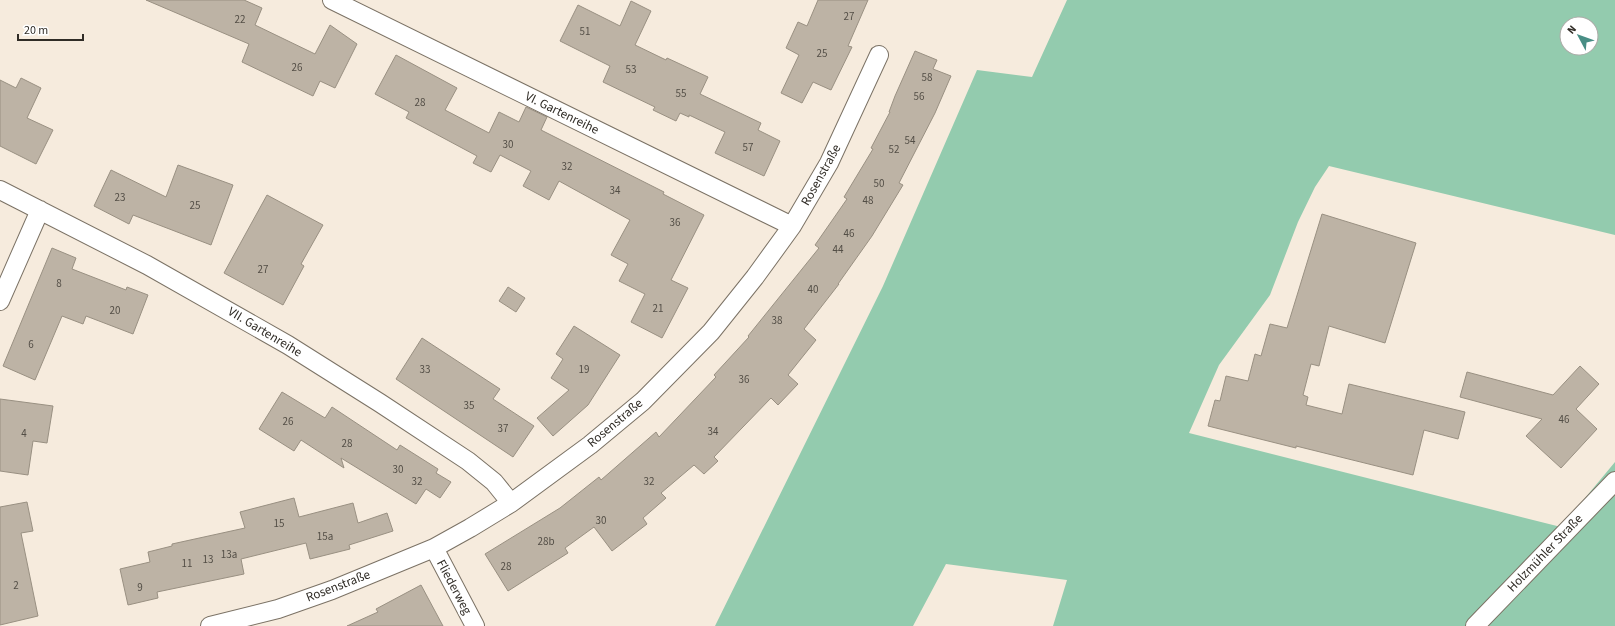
<svg xmlns="http://www.w3.org/2000/svg" width="1615" height="626" font-family="'Source Sans 3',sans-serif">
	<style>
		.green { fill: #93cbae; fill-rule: evenodd }
		.building { fill: #bdb3a5; stroke: #999082 }
		.lines { fill: none; stroke-linecap: round; stroke-linejoin: round }
		.street-casing { stroke: #7b7265; stroke-width: 20 }
		.street { stroke: #fff; stroke-width: 18 }
		.labels { text-anchor: middle; dominant-baseline: central; stroke-width: 3.5; stroke-linejoin: round; paint-order: stroke }
		.number-label { font-size: 11px; fill: #534e46 }
		.street-label { font-size: 13px; fill: #302c26; stroke: #fff }
	</style>
	<rect width="100%" height="100%" fill="#f6ebdd"/>
	<path class="green" d="M 1067,0 L 1615,0 L 1615,235 L 1329,166 L 1315,187 L 1298,222 L 1270,295 L 1219,365 L 1189,433 L 1561,527 L 1615,462 L 1615,626 L 1053,626 L 1067,580 L 946,564 L 913,626 L 715,626 L 883,286 L 977,70 L 1032,77 ZM 1567,24 L 1591,24 L 1591,48 L 1567,48 Z"/>
	<path class="building" d="M 146,0 L 244,0 L 262,8 L 255,25 L 315,54 L 330,25 L 357,44 L 335,88 L 320,81 L 313,96 L 242,62 L 249,44 Z
		M 818,0 L 868,0 L 848,46 L 852,47 L 831,90 L 813,82 L 802,103 L 781,93 L 799,55 L 786,48 L 798,22 L 807,26 Z
		M 631,1 L 651,11 L 635,45 L 666,60 L 667,58 L 708,77 L 700,94 L 761,123 L 758,130 L 780,141 L 764,176 L 715,153 L 725,132 L 689,115 L 689,117 L 680,113 L 676,121 L 653,110 L 655,107 L 603,82 L 610,66 L 560,41 L 578,5 L 620,26 Z
		M 915,51 L 937,60 L 933,69 L 951,76 L 935,113 L 899,183 L 903,185 L 872,236 L 838,284 L 839,284 L 804,329 L 816,340 L 788,375 L 798,384 L 778,405 L 771,398 L 714,457 L 718,461 L 704,474 L 694,465 L 661,493 L 666,498 L 643,518 L 647,524 L 612,551 L 594,527 L 565,548 L 568,553 L 508,591 L 485,554 L 560,508 L 599,477 L 601,480 L 656,432 L 659,437 L 716,377 L 714,375 L 749,337 L 748,336 L 819,248 L 815,245 L 847,199 L 844,197 L 873,149 L 871,148 L 890,112 L 889,112 L 895,96 Z
		M 396,55 L 457,88 L 445,110 L 489,133 L 499,112 L 519,122 L 526,107 L 547,117 L 541,130 L 664,192 L 663,194 L 704,215 L 671,280 L 688,288 L 662,338 L 631,322 L 645,294 L 619,281 L 628,264 L 611,255 L 630,220 L 559,181 L 549,200 L 523,186 L 531,171 L 500,155 L 491,172 L 473,163 L 477,156 L 406,118 L 409,112 L 375,94 Z
		M 21,78 L 41,88 L 27,118 L 53,130 L 36,164 L 0,146 L 0,80 L 16,88 Z
		M 178,165 L 233,185 L 211,245 L 133,215 L 129,224 L 94,206 L 111,170 L 166,197 Z
		M 267,195 L 323,225 L 301,264 L 304,266 L 283,305 L 224,273 Z
		M 1322,214 L 1416,243 L 1385,343 L 1329,326 L 1319,366 L 1311,364 L 1303,395 L 1308,397 L 1306,405 L 1342,414 L 1349,384 L 1465,412 L 1458,439 L 1424,430 L 1413,475 L 1296,446 L 1296,448 L 1208,426 L 1215,400 L 1220,401 L 1226,376 L 1248,381 L 1255,354 L 1261,356 L 1270,324 L 1287,328 Z
		M 52,248 L 76,258 L 72,269 L 126,290 L 127,287 L 148,295 L 133,334 L 86,316 L 83,324 L 62,316 L 35,380 L 3,366 Z
		M 508,287 L 525,298 L 516,312 L 499,301 Z
		M 574,326 L 620,355 L 588,405 L 553,436 L 537,418 L 569,390 L 551,378 L 563,359 L 556,354 Z
		M 422,338 L 500,389 L 493,399 L 534,426 L 513,457 L 396,379 Z
		M 1580,366 L 1599,384 L 1576,409 L 1597,429 L 1561,468 L 1526,436 L 1542,419 L 1460,397 L 1467,372 L 1553,395 Z
		M 282,392 L 325,418 L 332,407 L 397,450 L 400,445 L 438,469 L 436,473 L 451,482 L 440,498 L 426,489 L 416,504 L 341,458 L 344,468 L 301,440 L 294,451 L 259,429 Z
		M 0,399 L 53,406 L 47,443 L 33,441 L 28,475 L 0,471 Z
		M 294,498 L 299,517 L 353,503 L 358,523 L 387,513 L 393,531 L 349,545 L 350,549 L 310,559 L 306,543 L 241,559 L 244,574 L 157,592 L 158,598 L 128,605 L 120,569 L 150,562 L 148,552 L 172,546 L 172,544 L 245,528 L 240,512 Z
		M 27,502 L 33,531 L 21,533 L 38,616 L 0,625 L 0,507 Z
		M 421,585 L 443,626 L 347,626 L 378,612 L 376,609 Z"/>
	<g class="lines">
		<defs>
			<path id="street" d="M 332,0 L 792,226
				M 0,190 L 147,265 L 288,345 L 380,403 L 468,461 L 494,482 L 511,503
				M 0,301 L 40,210
				M 434,548 L 475,626
				M 210,626 L 278,609 L 332,590 L 434,548 L 470,528 L 511,503 L 590,445 L 643,401 L 711,332 L 755,277 L 792,226 L 829,163 L 879,55
				M 1475,626 L 1615,481"/>
		</defs>
		<use href="#street" class="street-casing"/>
		<use href="#street" class="street"/>
	</g>
	<g class="labels">
		<g class="number-label">
			<text x="849" y="16">27</text>
			<text x="240" y="19">22</text>
			<text x="585" y="31">51</text>
			<text x="822" y="53">25</text>
			<text x="297" y="67">26</text>
			<text x="631" y="69">53</text>
			<text x="927" y="77">58</text>
			<text x="681" y="93">55</text>
			<text x="919" y="96">56</text>
			<text x="420" y="102">28</text>
			<text x="910" y="140">54</text>
			<text x="508" y="144">30</text>
			<text x="748" y="147">57</text>
			<text x="894" y="149">52</text>
			<text x="567" y="166">32</text>
			<text x="879" y="183">50</text>
			<text x="615" y="190">34</text>
			<text x="120" y="197">23</text>
			<text x="868" y="200">48</text>
			<text x="195" y="205">25</text>
			<text x="675" y="222">36</text>
			<text x="849" y="233">46</text>
			<text x="838" y="249">44</text>
			<text x="263" y="269">27</text>
			<text x="59" y="283">8</text>
			<text x="813" y="289">40</text>
			<text x="658" y="308">21</text>
			<text x="115" y="310">20</text>
			<text x="777" y="320">38</text>
			<text x="31" y="344">6</text>
			<text x="425" y="369">33</text>
			<text x="584" y="369">19</text>
			<text x="744" y="379">36</text>
			<text x="469" y="405">35</text>
			<text x="1564" y="419">46</text>
			<text x="288" y="421">26</text>
			<text x="503" y="428">37</text>
			<text x="713" y="431">34</text>
			<text x="24" y="433">4</text>
			<text x="347" y="443">28</text>
			<text x="398" y="469">30</text>
			<text x="417" y="481">32</text>
			<text x="649" y="481">32</text>
			<text x="601" y="520">30</text>
			<text x="279" y="523">15</text>
			<text x="325" y="536">15a</text>
			<text x="546" y="541">28b</text>
			<text x="229" y="554">13a</text>
			<text x="208" y="559">13</text>
			<text x="187" y="563">11</text>
			<text x="506" y="566">28</text>
			<text x="16" y="585">2</text>
			<text x="140" y="587">9</text>
		</g>
		<g class="street-label">
			<text transform="translate(562 113) rotate(26)">VI. Gartenreihe</text>
			<text transform="translate(821 175) rotate(-61)">Rosenstraße</text>
			<text transform="translate(265 332) rotate(31)">VII. Gartenreihe</text>
			<text transform="translate(615 423) rotate(-40)">Rosenstraße</text>
			<text transform="translate(1545 553) rotate(-46)">Holzmühler Straße</text>
			<text transform="translate(338 586) rotate(-21)">Rosenstraße</text>
			<text transform="translate(454 587) rotate(62)">Fliederweg</text>
		</g>
	</g>
	<g transform="translate(1579 36) rotate(311)"><circle r="19" fill="#ffffff" stroke="#acaba8"/>
	<path d="M0-3L7 15L0 10L-7 15Z" fill="#488e85"/>
	<text y="-6" font-size="11" font-weight="bold" text-anchor="middle" fill="#302c26">N</text>
	</g>
	<path d="M18 34v6h65v-6" fill="none" stroke="#302c26" stroke-width="2"/>
	<text x="24" y="34" font-size="12" fill="#302c26" stroke="#ffffff" stroke-width="3" paint-order="stroke">20 m</text>
</svg>
